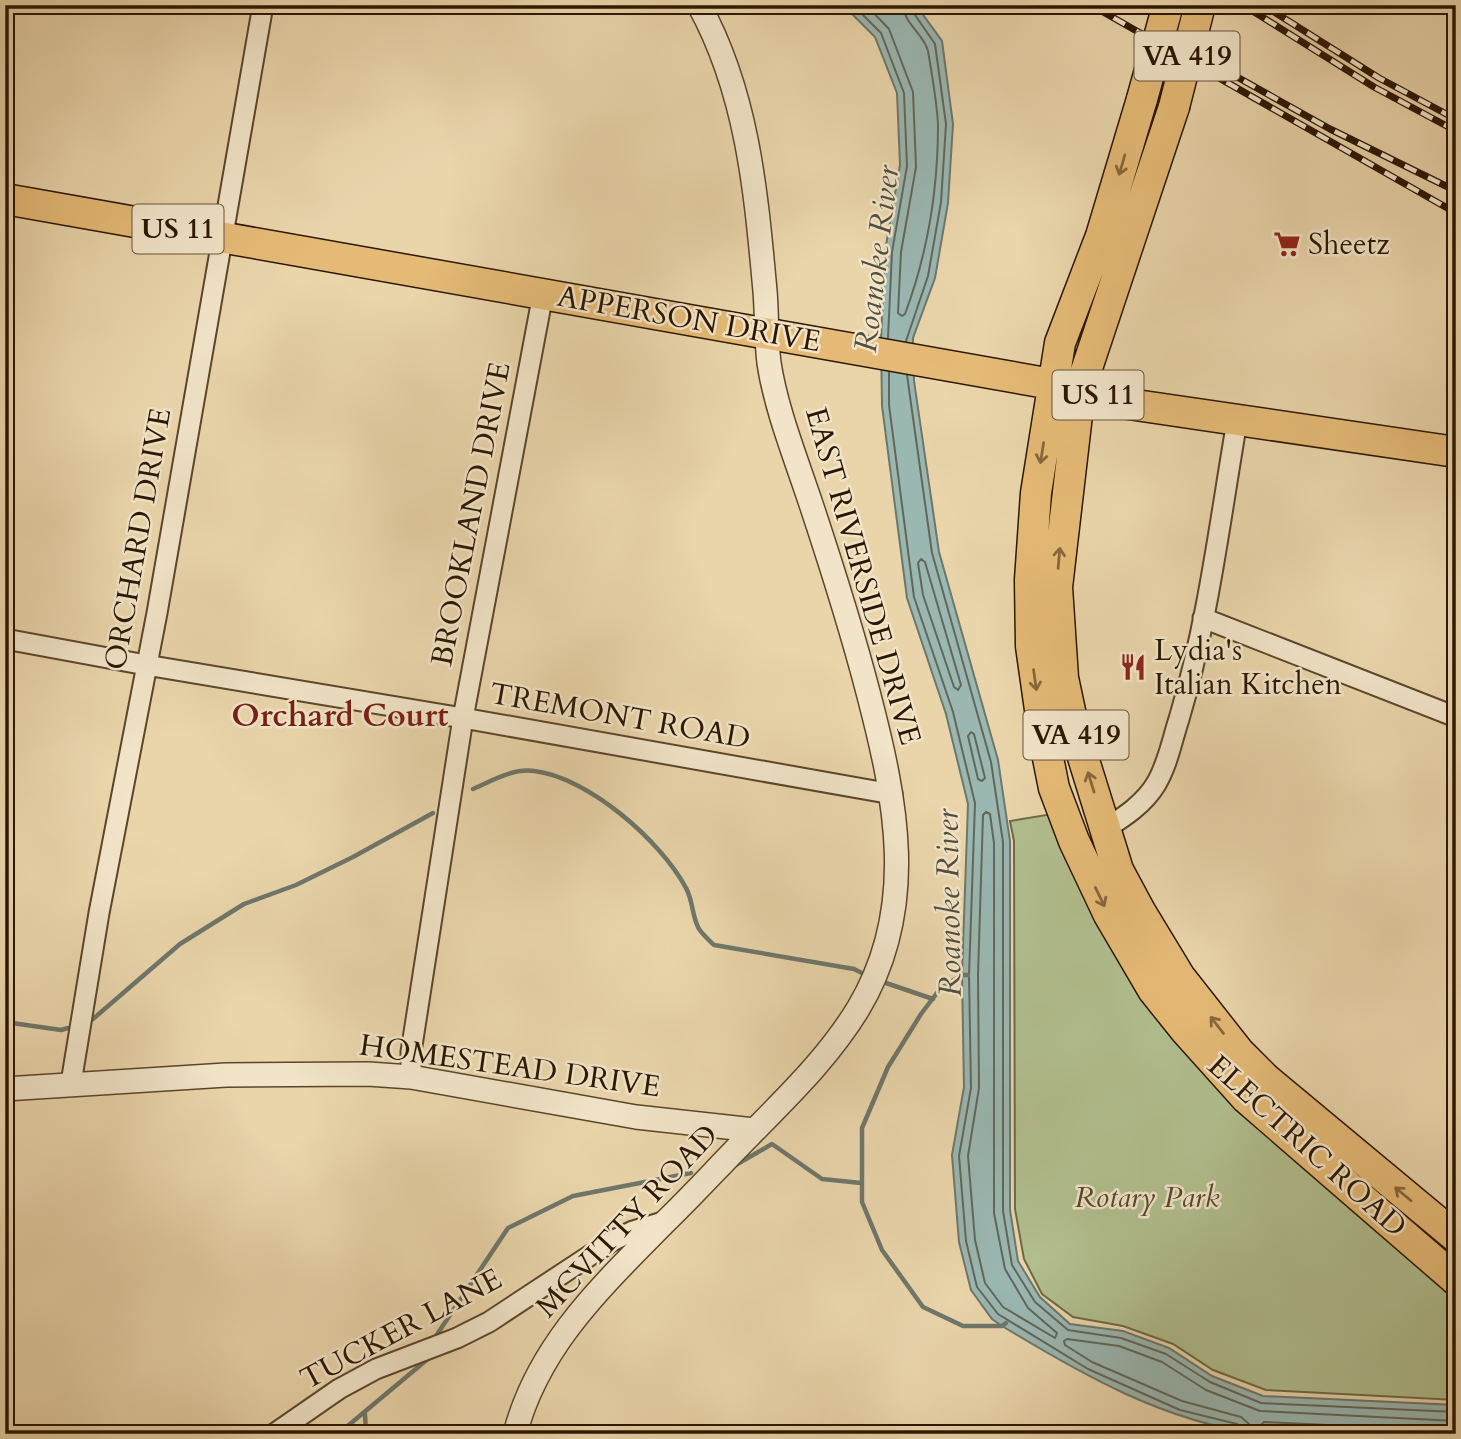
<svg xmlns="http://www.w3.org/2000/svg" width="1461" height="1439" font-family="Cardo,serif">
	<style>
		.green { fill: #b1be8e; stroke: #6e6a47; stroke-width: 2 }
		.water { fill: #9ab7b2; stroke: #6e776b; stroke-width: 2 }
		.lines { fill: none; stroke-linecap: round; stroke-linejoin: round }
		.shore { stroke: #626759; stroke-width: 2 }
		.stream { stroke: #6e776b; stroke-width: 4.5 }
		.minor-casing { stroke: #5b462b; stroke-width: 23 }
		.tertiary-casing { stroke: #5b462b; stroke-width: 26 }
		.primary-casing { stroke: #2b1700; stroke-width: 33 }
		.minor { stroke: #f1e4c8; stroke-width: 19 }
		.tertiary { stroke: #f1e4c8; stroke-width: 23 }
		.primary { stroke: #e5ba76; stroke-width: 30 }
		.rail-casing { stroke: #2b1700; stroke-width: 7 }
		.rail { stroke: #f1e4c8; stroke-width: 4.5; stroke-dasharray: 13; stroke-linecap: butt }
		.primary-bridge-casing { stroke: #2b1700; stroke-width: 33; stroke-linecap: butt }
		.primary-bridge { stroke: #e5ba76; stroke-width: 30 }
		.oneway { stroke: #88683b }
		.labels { text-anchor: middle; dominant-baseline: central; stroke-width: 5; stroke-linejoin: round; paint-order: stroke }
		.shield { fill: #f1e4c8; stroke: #66543c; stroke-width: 2 }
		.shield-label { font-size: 28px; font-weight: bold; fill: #2b1700 }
		.poi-label { font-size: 30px; fill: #2b1700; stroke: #f1e4c8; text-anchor: start }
		.street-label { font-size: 30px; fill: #2b1700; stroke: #f1e4c8 }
		.park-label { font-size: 30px; font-style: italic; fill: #53492b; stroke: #f1e4c8 }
		.water-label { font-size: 32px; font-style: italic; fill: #524f3e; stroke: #f1e4c8 }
		.neighbourhood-label { font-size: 32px; font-weight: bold; fill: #7a1f14; stroke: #f1e4c8 }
	</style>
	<rect width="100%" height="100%" fill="#ead5ab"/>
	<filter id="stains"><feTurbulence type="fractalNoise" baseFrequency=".00286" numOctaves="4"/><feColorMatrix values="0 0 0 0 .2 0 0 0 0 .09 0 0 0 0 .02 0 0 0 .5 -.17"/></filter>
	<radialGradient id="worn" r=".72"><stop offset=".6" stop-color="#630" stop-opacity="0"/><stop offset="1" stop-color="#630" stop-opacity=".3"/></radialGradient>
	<path class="green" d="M 1052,814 L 1102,927 L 1384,1233 L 1456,1298 L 1456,1400 L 1266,1390 L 1213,1370 L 1173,1344 L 1123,1326 L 1073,1317 L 1042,1294 L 1024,1259 L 1015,1209 L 1014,841 L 1010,821 Z"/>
	<path class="water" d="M 843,5 L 916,5 L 942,41 L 953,124 L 948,203 L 935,278 L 913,338 L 914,381 L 939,552 L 998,760 L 1010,841 L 1010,1210 L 1018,1261 L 1040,1297 L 1070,1324 L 1123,1331 L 1169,1348 L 1212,1376 L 1263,1396 L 1456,1405 L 1456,1434 L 1258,1434 C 1163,1421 1083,1375 1002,1326 L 992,1319 L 971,1290 L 959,1242 L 952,1155 L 964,1087 L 962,975 L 968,804 L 946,714 L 907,598 L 882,406 L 881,338 L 885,251 L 900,165 L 897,93 L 875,37 Z"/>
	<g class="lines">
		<path class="shore" d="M 853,5 L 881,33 L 904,93 L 907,166 L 892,252 L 888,338
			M 866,5 L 889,29 L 913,92 L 916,167 L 901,252 L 898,313 L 902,316 L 905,314 C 927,255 938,189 938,125 C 937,102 932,75 928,51 C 924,34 904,24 903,5
			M 906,341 L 928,276 L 941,202 L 946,124 L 935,44 L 913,12 L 911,5
			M 889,372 L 889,405 L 914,597 L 953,712 L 975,803 L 969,975 L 971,1088 L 959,1156 L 966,1241 L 977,1287 L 998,1314 L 1088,1369 L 1180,1410 L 1237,1424 L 1241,1428 L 1242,1434
			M 907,375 L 932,553 L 991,762 L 1003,842 L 1003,1211 L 1012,1265 L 1035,1302 L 1068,1330 L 1121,1338 L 1166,1354 L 1210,1382 L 1261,1403 L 1456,1412
			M 921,559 L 925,562 L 961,685 L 958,690 L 954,687 L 923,595 L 918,563 Z
			M 971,732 L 974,734 L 985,778 L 982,781 L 978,779 L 968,736 Z
			M 986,812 L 990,814 L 994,843 L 994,1213 L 1005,1269 L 1028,1308 L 1057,1333 L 1055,1338 L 1003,1307 L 985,1283 L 975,1240 L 968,1156 L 979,1088 L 978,975 L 983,815 Z
			M 1251,1434 L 1249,1424 L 1241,1417 L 1182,1401 L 1092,1362 L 1065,1345 L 1064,1341 L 1067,1339 L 1119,1346 L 1162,1362 L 1206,1390 L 1260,1411 L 1456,1421
			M 1261,1434 L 1261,1425 L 1264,1422 L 1456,1431"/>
		<path class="stream" d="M 473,789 C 491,781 513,768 534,771 C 588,777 661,841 686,888 C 693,900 692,917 699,929 C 703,935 709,940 714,945 L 854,969 L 862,973
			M 968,975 L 962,975 L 940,989 L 921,1014 L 888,1067 L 862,1128 L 862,1202 L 882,1250 L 923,1307 L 963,1326 L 1002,1326 L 1006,1323
			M 886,983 L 933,999
			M 93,1019 L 180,944 L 244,904 L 296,885 L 353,857 L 433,813
			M 5,1022 L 61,1030 L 68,1028
			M 734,1166 L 772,1144 L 822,1179 L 861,1183
			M 436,1336 L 508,1228 L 573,1196 L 691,1173
			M 365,1414 L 366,1434
			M 338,1434 L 429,1358"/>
		<defs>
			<path id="minor" d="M 1203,618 L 1456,717
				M 5,639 L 146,665 L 463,718 L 892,794
				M 1105,829 C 1124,817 1144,804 1156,784 C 1168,764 1172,740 1179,719 C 1208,622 1220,520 1237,421
				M 411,1077 L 411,1052 L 463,718 L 543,294
				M 71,1083 L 99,913 L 157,613 L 263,5
				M 274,1434 L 339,1389 L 376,1369 L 457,1338 L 489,1322 L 612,1241 L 633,1231 L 666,1221"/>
			<path id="tertiary" d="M 5,1089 L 226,1075 L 368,1074 L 411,1077 L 636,1117 L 754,1130
				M 515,1434 C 538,1345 603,1285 665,1222 C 694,1194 721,1164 749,1136 C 788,1096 828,1058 858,1009 C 919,908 896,799 868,692 C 851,627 831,564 810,501 C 795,456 776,409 769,363 C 766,339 767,315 765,291 C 756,193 748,94 699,5"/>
			<path id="primary" d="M 1142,99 L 1101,236 L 1060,343 L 1036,493 L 1030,580 L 1031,646 L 1044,738 L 1054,788 L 1074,841 L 1109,915 L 1153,990 L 1185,1030 L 1246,1098 L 1456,1280
				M 1174,107 L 1080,389 L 1057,587 L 1063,678 L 1073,725 L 1118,870 L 1140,911 L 1180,977 L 1239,1052 L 1266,1079 L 1456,1237
				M 5,199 L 1080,389 L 1122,403 L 1456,452"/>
		</defs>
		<use href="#minor" class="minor-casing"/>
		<use href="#tertiary" class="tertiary-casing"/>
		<use href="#primary" class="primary-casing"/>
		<use href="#minor" class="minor"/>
		<use href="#tertiary" class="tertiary"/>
		<use href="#primary" class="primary"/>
		<defs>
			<path id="rail" d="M 1091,5 L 1456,213
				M 1243,5 L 1374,87 L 1456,131
				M 1263,5 L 1379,78 L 1450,116
				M 1153,30 L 1330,129 L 1456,191"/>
		</defs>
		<use href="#rail" class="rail-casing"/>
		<use href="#rail" class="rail"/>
		<defs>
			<path id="primary-bridge" d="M 1142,99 L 1168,5
				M 1174,107 L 1200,5"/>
		</defs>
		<use href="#primary-bridge" class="primary-bridge-casing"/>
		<use href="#primary-bridge" class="primary-bridge"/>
	</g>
	<defs><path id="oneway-shaft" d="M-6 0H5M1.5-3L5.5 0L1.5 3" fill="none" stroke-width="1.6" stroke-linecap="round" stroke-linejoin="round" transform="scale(1.75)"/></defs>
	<g class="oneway">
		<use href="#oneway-shaft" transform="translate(1122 165) rotate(106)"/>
		<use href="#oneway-shaft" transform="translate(1042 453) rotate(99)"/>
		<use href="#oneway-shaft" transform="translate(1059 558) rotate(-85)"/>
		<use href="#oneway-shaft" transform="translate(1035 680) rotate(82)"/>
		<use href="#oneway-shaft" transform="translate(1091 782) rotate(-107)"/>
		<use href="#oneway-shaft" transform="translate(1100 897) rotate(64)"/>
		<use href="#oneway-shaft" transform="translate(1217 1025) rotate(-128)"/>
		<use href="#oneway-shaft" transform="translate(1403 1194) rotate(-140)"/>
	</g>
	<defs>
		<symbol id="supermarket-bare" viewBox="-9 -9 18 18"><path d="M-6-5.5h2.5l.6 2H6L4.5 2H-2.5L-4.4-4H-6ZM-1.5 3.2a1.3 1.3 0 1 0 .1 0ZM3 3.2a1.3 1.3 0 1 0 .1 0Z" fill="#8f2418" stroke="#f1e4c8" stroke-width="2.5" paint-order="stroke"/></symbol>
		<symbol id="restaurant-bare" viewBox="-9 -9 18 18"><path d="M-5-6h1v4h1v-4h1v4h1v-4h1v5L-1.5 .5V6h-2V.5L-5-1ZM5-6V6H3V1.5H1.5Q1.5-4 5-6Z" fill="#8f2418" stroke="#f1e4c8" stroke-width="2.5" paint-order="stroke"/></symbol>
	</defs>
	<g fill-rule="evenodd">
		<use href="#supermarket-bare" x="1268" y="225" width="38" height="38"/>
		<use href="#restaurant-bare" x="1114" y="648" width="38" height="38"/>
	</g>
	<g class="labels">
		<g class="shield">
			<rect x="1134.5" y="31.5" width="105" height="49" rx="5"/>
			<rect x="132.5" y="204.5" width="91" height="49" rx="5"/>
			<rect x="1052.5" y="370.5" width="91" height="49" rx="5"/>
			<rect x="1023.5" y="710.5" width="105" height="49" rx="5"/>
		</g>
		<g class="shield-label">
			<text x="1187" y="56">VA 419</text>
			<text x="178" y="229">US 11</text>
			<text x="1098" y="395">US 11</text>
			<text x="1076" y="735">VA 419</text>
		</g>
		<g class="poi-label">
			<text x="1308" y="244">Sheetz</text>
			<text x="1154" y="650">Lydia's<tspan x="1154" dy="34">Italian Kitchen</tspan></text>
		</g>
		<g class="street-label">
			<text transform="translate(689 319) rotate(10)">APPERSON DRIVE</text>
			<text transform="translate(471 514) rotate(-79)">BROOKLAND DRIVE</text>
			<text transform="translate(138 539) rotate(-80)">ORCHARD DRIVE</text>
			<text transform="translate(863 576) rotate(74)">EAST RIVERSIDE DRIVE</text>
			<text transform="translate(620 716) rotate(10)">TREMONT ROAD</text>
			<text transform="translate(510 1066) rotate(8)">HOMESTEAD DRIVE</text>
			<text transform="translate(1307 1146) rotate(42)">ELECTRIC ROAD</text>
			<text transform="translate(627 1221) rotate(-47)">MCVITTY ROAD</text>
			<text transform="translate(401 1329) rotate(-28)">TUCKER LANE</text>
		</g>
		<g class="park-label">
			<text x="1147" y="1197">Rotary Park</text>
		</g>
		<g class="water-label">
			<text transform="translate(877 259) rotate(-83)">Roanoke River</text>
			<text transform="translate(949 903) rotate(-91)">Roanoke River</text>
		</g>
		<g class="neighbourhood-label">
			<text x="340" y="716">Orchard Court</text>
		</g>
	</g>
	<rect width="1461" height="1439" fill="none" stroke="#ead5ab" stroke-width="28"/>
	<rect x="7" y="7" width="1447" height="1425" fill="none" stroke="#2b1700" stroke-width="3.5"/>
	<rect x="14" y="14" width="1433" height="1411" fill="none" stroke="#2b1700" stroke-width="2"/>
	<rect width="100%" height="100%" filter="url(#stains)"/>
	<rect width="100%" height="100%" fill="url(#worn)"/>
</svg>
